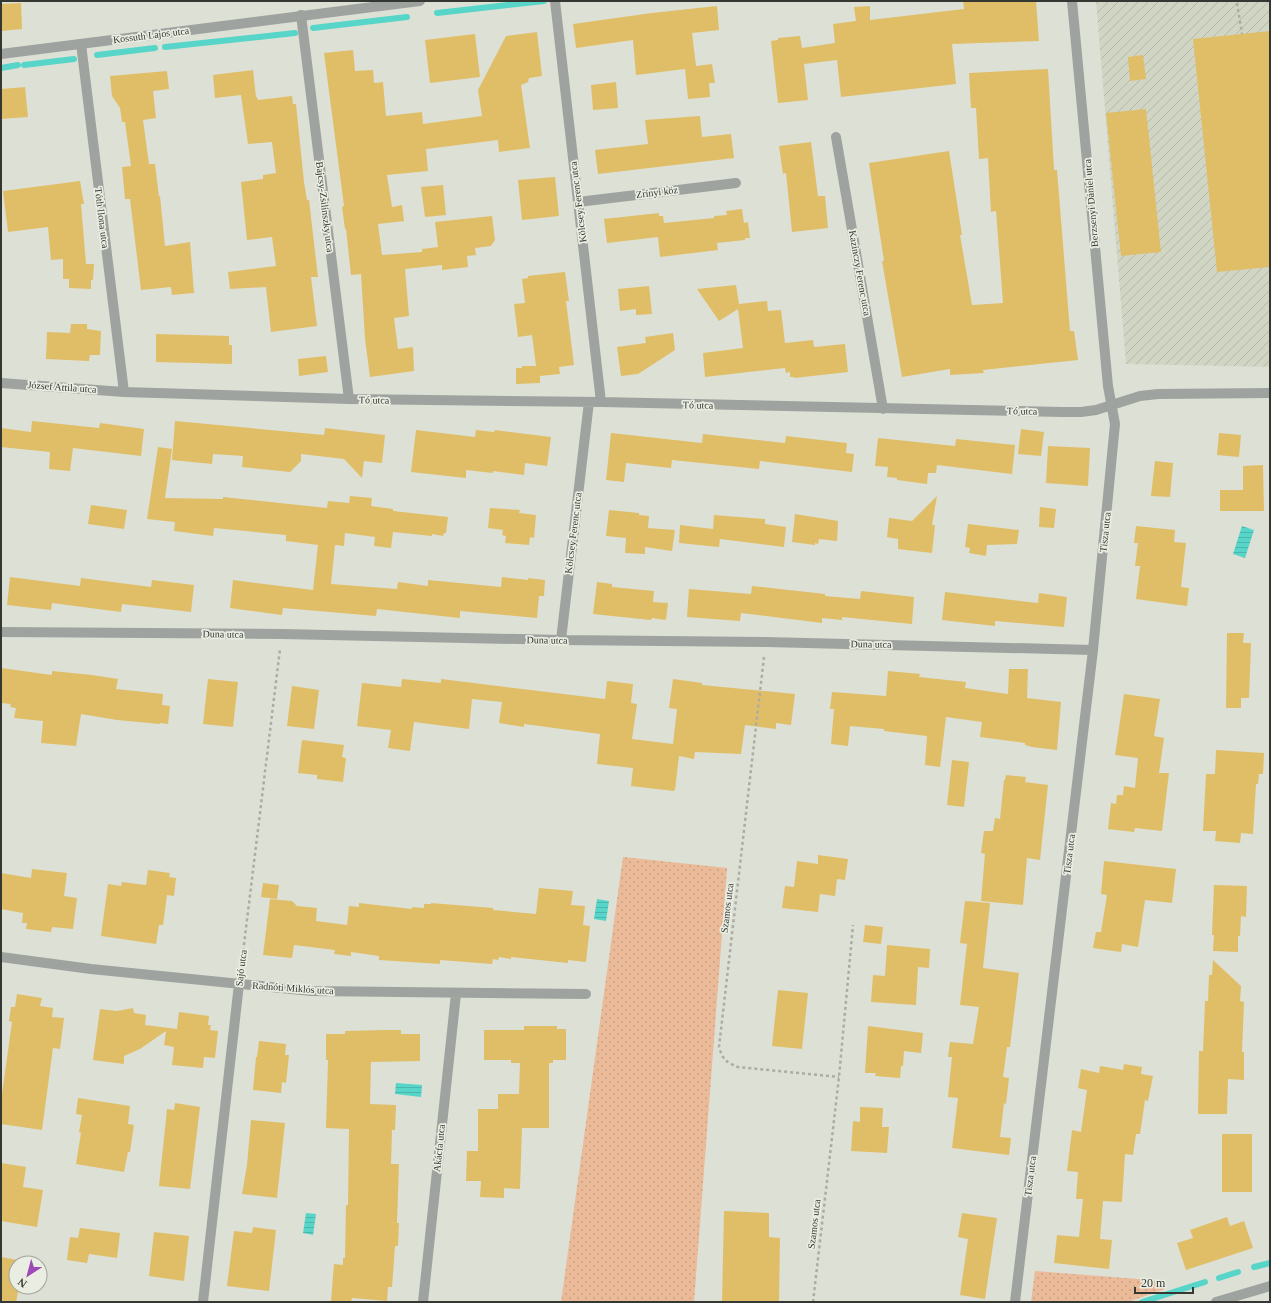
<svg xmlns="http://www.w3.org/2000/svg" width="1271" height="1303" font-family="'Times New Roman',serif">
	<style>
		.industrial { fill: url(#industrial-furrows) }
		.garden { fill: url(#garden-dots) }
		.water { fill: url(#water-rules) }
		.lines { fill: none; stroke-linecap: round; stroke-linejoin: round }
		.stream { stroke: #56d5c8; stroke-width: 6 }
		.building { fill: #e0be67 }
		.path { stroke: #abada4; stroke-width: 2.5; stroke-dasharray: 3 3; stroke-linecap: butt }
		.minor { stroke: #9ea39f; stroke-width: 10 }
		.tertiary { stroke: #9ea39f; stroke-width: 10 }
		.labels { text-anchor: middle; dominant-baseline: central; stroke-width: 3.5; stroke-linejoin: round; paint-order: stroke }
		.street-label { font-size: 10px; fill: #353732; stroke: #eaede2 }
	</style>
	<defs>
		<pattern id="industrial-furrows" width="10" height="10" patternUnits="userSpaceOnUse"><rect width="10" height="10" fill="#d1d6c4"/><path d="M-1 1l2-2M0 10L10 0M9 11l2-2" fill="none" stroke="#b4b8a9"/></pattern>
		<pattern id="garden-dots" width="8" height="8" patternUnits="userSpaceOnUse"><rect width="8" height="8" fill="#ebba99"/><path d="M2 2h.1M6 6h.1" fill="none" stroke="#caa084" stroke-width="1.8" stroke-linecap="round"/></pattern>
		<pattern id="water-rules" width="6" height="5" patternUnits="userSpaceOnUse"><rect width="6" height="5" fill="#56d5c8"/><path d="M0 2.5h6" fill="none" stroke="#4cb7ac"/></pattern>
	</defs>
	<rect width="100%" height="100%" fill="#dde0d5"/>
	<path class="industrial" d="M 1096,1 L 1270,1 L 1270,367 L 1126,364 Z"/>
	<path class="garden" d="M 623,857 L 727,868 L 694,1302 L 561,1302 Z
		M 1035,1271 L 1163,1281 L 1165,1289 L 1128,1302 L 1031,1302 Z"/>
	<path class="water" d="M 1242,526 L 1254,530 L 1245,558 L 1233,554 Z
		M 597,899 L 609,901 L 606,921 L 594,919 Z
		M 396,1083 L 422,1085 L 421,1097 L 395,1094 Z
		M 306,1213 L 316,1214 L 313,1235 L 303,1233 Z"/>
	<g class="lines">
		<path class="stream" d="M 437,13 L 544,1
			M 313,28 L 407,17
			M 165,47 L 295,33
			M 97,55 L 155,48
			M 24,65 L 74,59
			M 1,68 L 18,65
			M 1254,1267 L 1270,1263
			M 1219,1278 L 1238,1272
			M 1142,1302 L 1205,1282"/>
	</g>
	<path class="building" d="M 963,1 L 1036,1 L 1039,41 L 952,44 L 956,84 L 841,97 L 837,60 L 804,64 L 808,100 L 778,103 L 771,41 L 778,40 L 778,38 L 800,36 L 802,48 L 835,43 L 833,24 L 856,21 L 854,7 L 870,6 L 870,20 L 964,9 Z
		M 21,3 L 22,29 L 1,31 L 1,4 Z
		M 717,6 L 719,30 L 692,33 L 696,66 L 712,64 L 715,83 L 709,83 L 710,97 L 688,99 L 685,69 L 636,75 L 633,40 L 576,48 L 573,24 L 652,13 Z
		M 1270,31 L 1270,267 L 1217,272 L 1193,39 Z
		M 537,32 L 542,76 L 529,78 L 528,82 L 521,85 L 530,148 L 499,152 L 498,140 L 426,149 L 428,171 L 387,175 L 392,207 L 402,205 L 404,221 L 378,224 L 382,255 L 422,252 L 422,249 L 438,247 L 435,222 L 492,216 L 495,240 L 491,246 L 475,248 L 476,255 L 467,256 L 468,267 L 442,270 L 442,265 L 405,269 L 409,316 L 394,318 L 398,349 L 413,347 L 414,371 L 370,377 L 365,339 L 361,274 L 351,275 L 346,229 L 345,229 L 342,207 L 344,206 L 324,53 L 353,50 L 355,71 L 373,70 L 374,83 L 383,82 L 386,116 L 422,112 L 423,124 L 482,116 L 478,90 L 506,36 Z
		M 475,34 L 480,77 L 430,83 L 425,40 Z
		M 1143,55 L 1146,79 L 1130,81 L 1128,57 Z
		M 1048,69 L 1054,170 L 1057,170 L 1070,331 L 1074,331 L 1078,360 L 983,370 L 984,373 L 950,375 L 950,369 L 902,377 L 882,261 L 884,261 L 869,163 L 949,151 L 962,235 L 960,235 L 972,305 L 1003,303 L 996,211 L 991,212 L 988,158 L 979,159 L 976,108 L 971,108 L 969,73 Z
		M 253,70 L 256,97 L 257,97 L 258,100 L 292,96 L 293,104 L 296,104 L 304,182 L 307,200 L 309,200 L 318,277 L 311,277 L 317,326 L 271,332 L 266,287 L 230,289 L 228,272 L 276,266 L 272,237 L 247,240 L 241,182 L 263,179 L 263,175 L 276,173 L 272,142 L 248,144 L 241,95 L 215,98 L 213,75 Z
		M 167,71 L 169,89 L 153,91 L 156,118 L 143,120 L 149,164 L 155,164 L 159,197 L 160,196 L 165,246 L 190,242 L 194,293 L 172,295 L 171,287 L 141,290 L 130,199 L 125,199 L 122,167 L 131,166 L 125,122 L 122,122 L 120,108 L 112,96 L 110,76 Z
		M 616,82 L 618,108 L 593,110 L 591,85 Z
		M 25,87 L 28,117 L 1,119 L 1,89 Z
		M 1146,109 L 1161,252 L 1121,256 L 1106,113 Z
		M 700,116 L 702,137 L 731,134 L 734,158 L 598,174 L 595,150 L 648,144 L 645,120 Z
		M 811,142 L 818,196 L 825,196 L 828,228 L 792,232 L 786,173 L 783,174 L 779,146 Z
		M 555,177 L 559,216 L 522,220 L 518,180 Z
		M 80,181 L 84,204 L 81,204 L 86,264 L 94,264 L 93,280 L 91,280 L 91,289 L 69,288 L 69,279 L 63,279 L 63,259 L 51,260 L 48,227 L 8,232 L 3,191 Z
		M 443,185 L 446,215 L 425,217 L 421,187 Z
		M 742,209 L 744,223 L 748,222 L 750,238 L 745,238 L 745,240 L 717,243 L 718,250 L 660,257 L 658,237 L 607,243 L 604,219 L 659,213 L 659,216 L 663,216 L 664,223 L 714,218 L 714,216 L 727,215 L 726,211 Z
		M 565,272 L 569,301 L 566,301 L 574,365 L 559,367 L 560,374 L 540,376 L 540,383 L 516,384 L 516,368 L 522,368 L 522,366 L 536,366 L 532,335 L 518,337 L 514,304 L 525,303 L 522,279 L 528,278 L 528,276 Z
		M 736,285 L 739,304 L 767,301 L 768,311 L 781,310 L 785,343 L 813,340 L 814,347 L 845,344 L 848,372 L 794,378 L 794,377 L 790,377 L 790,372 L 786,373 L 785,368 L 705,377 L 703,353 L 743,348 L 738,309 L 719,321 L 697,289 Z
		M 649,286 L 652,314 L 636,315 L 636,309 L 620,311 L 618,289 Z
		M 71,324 L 87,324 L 87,329 L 101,331 L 100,355 L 90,355 L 89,361 L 46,359 L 47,332 L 70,333 Z
		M 673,333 L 675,350 L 638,374 L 621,376 L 617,347 L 646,343 L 645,337 Z
		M 156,334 L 229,336 L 229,345 L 232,345 L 232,364 L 156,362 Z
		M 326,356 L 328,372 L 299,376 L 298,359 Z
		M 32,421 L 99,428 L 100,423 L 144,429 L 141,456 L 73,448 L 70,471 L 49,469 L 50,452 L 1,447 L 1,428 L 31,432 Z
		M 175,421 L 324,435 L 325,428 L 385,435 L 382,463 L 364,461 L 362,478 L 344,459 L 301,454 L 301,461 L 290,472 L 242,467 L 243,456 L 213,454 L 212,464 L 172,460 Z
		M 1021,429 L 1044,432 L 1041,456 L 1018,454 Z
		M 416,430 L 475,437 L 476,430 L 494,432 L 495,430 L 551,437 L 547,466 L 525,463 L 524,475 L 493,471 L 493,473 L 466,470 L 466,478 L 411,472 Z
		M 611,433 L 702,443 L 703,434 L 785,443 L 786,436 L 847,443 L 846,453 L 854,454 L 852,472 L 760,461 L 759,469 L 672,460 L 671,468 L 626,463 L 624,482 L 606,480 Z
		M 1219,433 L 1241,435 L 1239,457 L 1217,455 Z
		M 878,438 L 955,446 L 956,439 L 1015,445 L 1012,474 L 937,465 L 936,473 L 928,473 L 927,484 L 897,480 L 897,478 L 887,477 L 888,467 L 875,466 Z
		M 1048,446 L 1090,448 L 1088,486 L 1046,483 Z
		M 158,447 L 172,449 L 165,498 L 223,499 L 223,497 L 327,508 L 328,501 L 349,503 L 350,496 L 372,498 L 371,506 L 393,509 L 393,511 L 448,517 L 446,533 L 444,533 L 443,536 L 432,534 L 432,536 L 393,532 L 391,548 L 374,546 L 375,537 L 345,533 L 344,546 L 335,545 L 331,584 L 397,589 L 398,582 L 428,586 L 428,580 L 501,587 L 502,577 L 528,580 L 528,578 L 545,580 L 544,596 L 539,596 L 537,618 L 460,611 L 460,618 L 377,609 L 376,616 L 283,608 L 282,615 L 230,608 L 233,580 L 313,590 L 318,545 L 286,541 L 286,535 L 214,528 L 213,536 L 174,531 L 175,522 L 147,519 Z
		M 1155,461 L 1173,463 L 1170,497 L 1151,496 Z
		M 1263,465 L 1264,511 L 1220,511 L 1220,490 L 1243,490 L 1243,466 Z
		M 937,496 L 932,525 L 935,525 L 932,553 L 898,549 L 898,539 L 887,537 L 889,518 L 912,521 Z
		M 91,505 L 127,510 L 124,529 L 88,524 Z
		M 1040,507 L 1056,509 L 1054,528 L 1039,527 Z
		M 490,508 L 520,510 L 519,513 L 536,515 L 534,538 L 530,537 L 529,545 L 505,543 L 506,536 L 502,535 L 503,530 L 488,528 Z
		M 609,510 L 639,513 L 639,515 L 649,516 L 648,528 L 675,530 L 672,551 L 645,547 L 645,554 L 625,553 L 626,538 L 606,536 Z
		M 795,514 L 838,521 L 837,541 L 819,539 L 818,544 L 815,543 L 815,545 L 792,542 Z
		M 714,515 L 765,519 L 765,524 L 786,527 L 784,547 L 720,539 L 719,547 L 679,543 L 680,525 L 713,529 Z
		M 968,524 L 1019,530 L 1017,544 L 987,545 L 986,556 L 969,553 L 970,548 L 965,547 Z
		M 1136,526 L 1175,530 L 1174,542 L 1186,543 L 1181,587 L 1189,588 L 1187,606 L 1136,599 L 1140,566 L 1135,566 L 1138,543 L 1134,543 Z
		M 10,577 L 80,586 L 81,578 L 151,587 L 152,580 L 194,585 L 191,612 L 122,604 L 121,612 L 52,603 L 51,610 L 7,605 Z
		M 597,582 L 612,584 L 612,587 L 654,591 L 653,602 L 668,603 L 666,620 L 652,618 L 651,620 L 593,614 Z
		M 752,586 L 825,594 L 825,596 L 860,599 L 861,591 L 914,597 L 912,624 L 842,617 L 842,620 L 822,618 L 822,623 L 741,613 L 740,621 L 687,617 L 689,589 L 751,594 Z
		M 945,592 L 1038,603 L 1039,593 L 1067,597 L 1064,627 L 995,621 L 995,626 L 942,620 Z
		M 1227,633 L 1244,633 L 1243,643 L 1251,643 L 1249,698 L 1241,698 L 1241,708 L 1226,708 Z
		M 1,668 L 52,675 L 52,671 L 92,675 L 118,679 L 116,689 L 163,694 L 162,705 L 170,706 L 168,724 L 160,723 L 160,724 L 117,720 L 81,714 L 76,746 L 41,743 L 43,721 L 14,718 L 16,708 L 10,707 L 11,704 L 1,703 Z
		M 1009,669 L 1028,669 L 1027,698 L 1061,702 L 1057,750 L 1032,747 L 1025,745 L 1025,743 L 980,737 L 982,722 L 946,717 L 940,767 L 925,765 L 927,736 L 884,731 L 884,729 L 850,726 L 848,746 L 831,744 L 834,709 L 830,709 L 832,692 L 886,696 L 888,671 L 920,674 L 919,677 L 966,682 L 965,688 L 1008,694 Z
		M 208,679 L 238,682 L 233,727 L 203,724 Z
		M 402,679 L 441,683 L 441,679 L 605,699 L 607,681 L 633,684 L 631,703 L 637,704 L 632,739 L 673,744 L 677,709 L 669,708 L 673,679 L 702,683 L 702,685 L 795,694 L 791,725 L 776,723 L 776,729 L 745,725 L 741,754 L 695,752 L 694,759 L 679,756 L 675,790 L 674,790 L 674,791 L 631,786 L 633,768 L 597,764 L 600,734 L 524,724 L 524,727 L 499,723 L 502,702 L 472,699 L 469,729 L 414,722 L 410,751 L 388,748 L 391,730 L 357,726 L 362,683 L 401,687 Z
		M 292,686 L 319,690 L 314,729 L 287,726 Z
		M 1124,694 L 1160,699 L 1154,736 L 1164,738 L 1159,773 L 1169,773 L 1162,831 L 1135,828 L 1134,832 L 1108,829 L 1111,803 L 1116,804 L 1117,795 L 1123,795 L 1124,786 L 1135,788 L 1138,758 L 1115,755 Z
		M 302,740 L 344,745 L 342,757 L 346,758 L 343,782 L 317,779 L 317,775 L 298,773 Z
		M 1216,750 L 1264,753 L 1263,774 L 1259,774 L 1258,784 L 1256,784 L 1253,834 L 1241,833 L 1240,843 L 1215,841 L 1216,831 L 1203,831 L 1206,774 L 1215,774 Z
		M 952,760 L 969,762 L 964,807 L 947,805 Z
		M 1006,775 L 1026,777 L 1025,782 L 1048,785 L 1040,860 L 1027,858 L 1023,905 L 981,901 L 985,854 L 981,853 L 984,831 L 993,831 L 995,818 L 1000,819 L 1004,780 L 1005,780 Z
		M 818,855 L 848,859 L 845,880 L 837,879 L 835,896 L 820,894 L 818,912 L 782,908 L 785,886 L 794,887 L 797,861 L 818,864 Z
		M 1104,861 L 1176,869 L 1172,903 L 1145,900 L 1138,947 L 1122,944 L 1121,952 L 1093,948 L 1096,932 L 1101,932 L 1107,895 L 1101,894 Z
		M 32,869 L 67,873 L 64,896 L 77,898 L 73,929 L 52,927 L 51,932 L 26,929 L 27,923 L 22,923 L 23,913 L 1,909 L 1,873 L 31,878 Z
		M 148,870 L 170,873 L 169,877 L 176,878 L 174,896 L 167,895 L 163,925 L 159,925 L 156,944 L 101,936 L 108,884 L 121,886 L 122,882 L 146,885 Z
		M 263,883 L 279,885 L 277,899 L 261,897 Z
		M 1214,885 L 1247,886 L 1246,917 L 1241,916 L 1240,936 L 1238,936 L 1238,952 L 1213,951 L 1214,935 L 1212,935 Z
		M 539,888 L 573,891 L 571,905 L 585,906 L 583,925 L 590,926 L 586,962 L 568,960 L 568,963 L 511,957 L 511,959 L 499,957 L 498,960 L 493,959 L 492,964 L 440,960 L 440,964 L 379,960 L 379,956 L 351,952 L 351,956 L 334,954 L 335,950 L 294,945 L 292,958 L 263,955 L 270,899 L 292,901 L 297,906 L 317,908 L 316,921 L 347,925 L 349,906 L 359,907 L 359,903 L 412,909 L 412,907 L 424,908 L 424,904 L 431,904 L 431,903 L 493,908 L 493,910 L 536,914 Z
		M 965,901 L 990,903 L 983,968 L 1019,973 L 1012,1030 L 1010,1047 L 1007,1047 L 1003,1077 L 1009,1078 L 1006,1104 L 1004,1103 L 1000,1137 L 1011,1138 L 1009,1155 L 952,1148 L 958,1098 L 948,1097 L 952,1057 L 948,1057 L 950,1042 L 973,1044 L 979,1007 L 960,1005 L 967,944 L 960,943 Z
		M 865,925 L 883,927 L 881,944 L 863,942 Z
		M 887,945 L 930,949 L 929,968 L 918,967 L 916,1005 L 871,1002 L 873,975 L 885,976 Z
		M 1213,960 L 1241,986 L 1240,1001 L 1244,1002 L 1242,1052 L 1244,1052 L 1244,1080 L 1228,1079 L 1227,1114 L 1198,1114 L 1199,1051 L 1203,1051 L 1205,1001 L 1208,1001 L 1209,975 L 1212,975 Z
		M 778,990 L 808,993 L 802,1049 L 772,1046 Z
		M 17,994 L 42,998 L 40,1006 L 53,1008 L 52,1017 L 64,1018 L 60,1049 L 53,1048 L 42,1130 L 1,1124 L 1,1101 L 12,1022 L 9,1021 L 11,1007 L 15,1007 Z
		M 133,1008 L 134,1013 L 146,1015 L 145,1025 L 177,1029 L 179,1012 L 209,1016 L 208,1025 L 211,1025 L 210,1030 L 218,1031 L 215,1058 L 204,1057 L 203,1068 L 172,1065 L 174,1047 L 164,1045 L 166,1031 L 140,1049 L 124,1056 L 124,1064 L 93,1060 L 100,1009 L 117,1011 Z
		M 524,1026 L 557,1026 L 557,1029 L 566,1029 L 566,1060 L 553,1060 L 553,1063 L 549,1063 L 549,1128 L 522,1128 L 520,1189 L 504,1188 L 504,1198 L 480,1197 L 481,1181 L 466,1181 L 467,1151 L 478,1151 L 478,1109 L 498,1109 L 498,1094 L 519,1094 L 520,1063 L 511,1063 L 511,1060 L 484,1060 L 484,1030 L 524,1030 Z
		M 868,1026 L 923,1033 L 921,1053 L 904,1051 L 903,1066 L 901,1066 L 900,1078 L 875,1076 L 876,1073 L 865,1073 Z
		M 384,1030 L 401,1030 L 401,1034 L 420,1034 L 420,1061 L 371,1062 L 370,1104 L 396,1105 L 395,1130 L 392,1130 L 391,1164 L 399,1164 L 397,1223 L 399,1223 L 398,1246 L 395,1246 L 392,1287 L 388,1287 L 387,1301 L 352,1298 L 351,1302 L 331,1301 L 334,1264 L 343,1265 L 343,1258 L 345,1258 L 346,1205 L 348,1205 L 349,1129 L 326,1128 L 328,1060 L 326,1060 L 326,1034 L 345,1034 L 345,1031 Z
		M 259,1041 L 286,1044 L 285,1055 L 289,1055 L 286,1083 L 282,1082 L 281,1093 L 253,1090 L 256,1057 L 257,1057 Z
		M 1124,1064 L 1142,1067 L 1141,1074 L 1153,1076 L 1148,1101 L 1145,1100 L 1140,1134 L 1136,1134 L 1133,1155 L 1125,1154 L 1122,1202 L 1103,1201 L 1100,1239 L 1112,1240 L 1109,1269 L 1054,1263 L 1057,1235 L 1079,1237 L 1083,1199 L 1076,1199 L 1078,1172 L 1067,1171 L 1072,1130 L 1081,1132 L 1087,1090 L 1078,1088 L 1081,1069 L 1099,1073 L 1100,1066 L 1123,1070 Z
		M 78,1098 L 130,1106 L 128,1124 L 134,1125 L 130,1152 L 128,1152 L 124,1172 L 76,1164 L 81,1133 L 79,1132 L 82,1115 L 76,1114 Z
		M 175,1103 L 200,1107 L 190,1189 L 159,1186 L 167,1109 L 174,1110 Z
		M 860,1107 L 883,1108 L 882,1127 L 889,1127 L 887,1153 L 851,1151 L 853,1121 L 860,1122 Z
		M 251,1120 L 285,1123 L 277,1198 L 242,1194 L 247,1165 Z
		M 1222,1134 L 1252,1134 L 1252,1192 L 1222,1192 Z
		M 1,1163 L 26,1167 L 23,1187 L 43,1190 L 37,1227 L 1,1221 Z
		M 724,1211 L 769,1213 L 769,1237 L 780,1238 L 779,1302 L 722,1302 Z
		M 962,1213 L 997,1218 L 985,1299 L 960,1295 L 968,1239 L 958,1237 Z
		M 1227,1217 L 1230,1226 L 1244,1221 L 1253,1248 L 1186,1270 L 1177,1243 L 1193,1238 L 1190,1230 Z
		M 253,1227 L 276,1230 L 269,1291 L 227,1286 L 234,1231 L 252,1233 Z
		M 80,1228 L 120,1233 L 117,1258 L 89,1254 L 87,1263 L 67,1260 L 70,1237 L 78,1238 Z
		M 154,1232 L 189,1236 L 184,1281 L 149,1276 Z
		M 1,1257 L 23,1261 L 23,1263 L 16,1263 L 16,1287 L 19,1287 L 16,1302 L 1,1302 Z"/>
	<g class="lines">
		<path class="path" d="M 1237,3 L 1242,34
			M 764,657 L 719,1047 C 723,1060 726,1062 738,1067 L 839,1077
			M 241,969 L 280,649
			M 813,1302 L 839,1077 L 853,925"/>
		<path class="minor" d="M 555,1 L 601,402
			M 301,15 L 349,399
			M 81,44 L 124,392
			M 836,137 L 883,409
			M 578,202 L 736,183
			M 1,383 L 124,392 L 349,399 L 601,402 L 1062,412 L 1081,412 L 1096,410 L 1140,396 L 1158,394 L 1270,393
			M 1,632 L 282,634 L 561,640 L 766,642 L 1093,650
			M 561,640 L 589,402
			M 1,957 L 91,969 L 311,991 L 586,994
			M 203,1302 L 239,984
			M 423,1302 L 456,994
			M 1015,1302 L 1093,650 L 1115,424 L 1108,386 L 1072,1
			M 1216,1302 L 1270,1286"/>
		<path class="tertiary" d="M 1,54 L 420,1"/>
	</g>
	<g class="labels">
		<g class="street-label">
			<text transform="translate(151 35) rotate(-7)">Kossuth Lajos utca</text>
			<text transform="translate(657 192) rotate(-7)">Zrínyi köz</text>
			<text transform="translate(578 202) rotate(-97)">Kölcsey Ferenc utca</text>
			<text transform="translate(1091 203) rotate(-95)">Berzsenyi Dániel utca</text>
			<text transform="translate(325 207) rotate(83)">Bajcsy-Zsilinszky utca</text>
			<text transform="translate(102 218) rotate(83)">Tóth Ilona utca</text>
			<text transform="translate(860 273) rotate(80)">Kazinczy Ferenc utca</text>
			<text transform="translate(62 387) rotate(4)">József Attila utca</text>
			<text transform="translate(374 400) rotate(1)">Tó utca</text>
			<text transform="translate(698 405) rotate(1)">Tó utca</text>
			<text transform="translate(1022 411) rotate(1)">Tó utca</text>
			<text transform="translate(1105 532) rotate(-84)">Tisza utca</text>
			<text transform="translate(573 533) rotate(-83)">Kölcsey Ferenc utca</text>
			<text transform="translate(223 634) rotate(1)">Duna utca</text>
			<text transform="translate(547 640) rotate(1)">Duna utca</text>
			<text transform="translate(871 644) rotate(1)">Duna utca</text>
			<text transform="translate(1069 854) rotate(-83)">Tisza utca</text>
			<text transform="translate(727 908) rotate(-83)">Szamos utca</text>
			<text transform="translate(241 968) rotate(-83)">Sajó utca</text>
			<text transform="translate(293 988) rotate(4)">Radnóti Miklós utca</text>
			<text transform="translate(439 1148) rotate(-84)">Akácfa utca</text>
			<text transform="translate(1030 1176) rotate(-83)">Tisza utca</text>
			<text transform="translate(814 1224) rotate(-83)">Szamos utca</text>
		</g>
	</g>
	<rect width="1271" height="1303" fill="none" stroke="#353732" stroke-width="4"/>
	<g transform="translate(28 1275) rotate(216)"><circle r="19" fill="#eaede2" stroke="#a2a49c"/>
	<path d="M0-3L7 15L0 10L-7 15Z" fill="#9d49b8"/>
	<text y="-6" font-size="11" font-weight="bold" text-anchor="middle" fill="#353732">N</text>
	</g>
	<path d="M1135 1287v6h58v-6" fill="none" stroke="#353732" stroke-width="2"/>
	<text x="1141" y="1287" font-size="12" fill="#353732" stroke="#eaede2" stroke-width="3" paint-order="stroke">20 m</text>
</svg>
